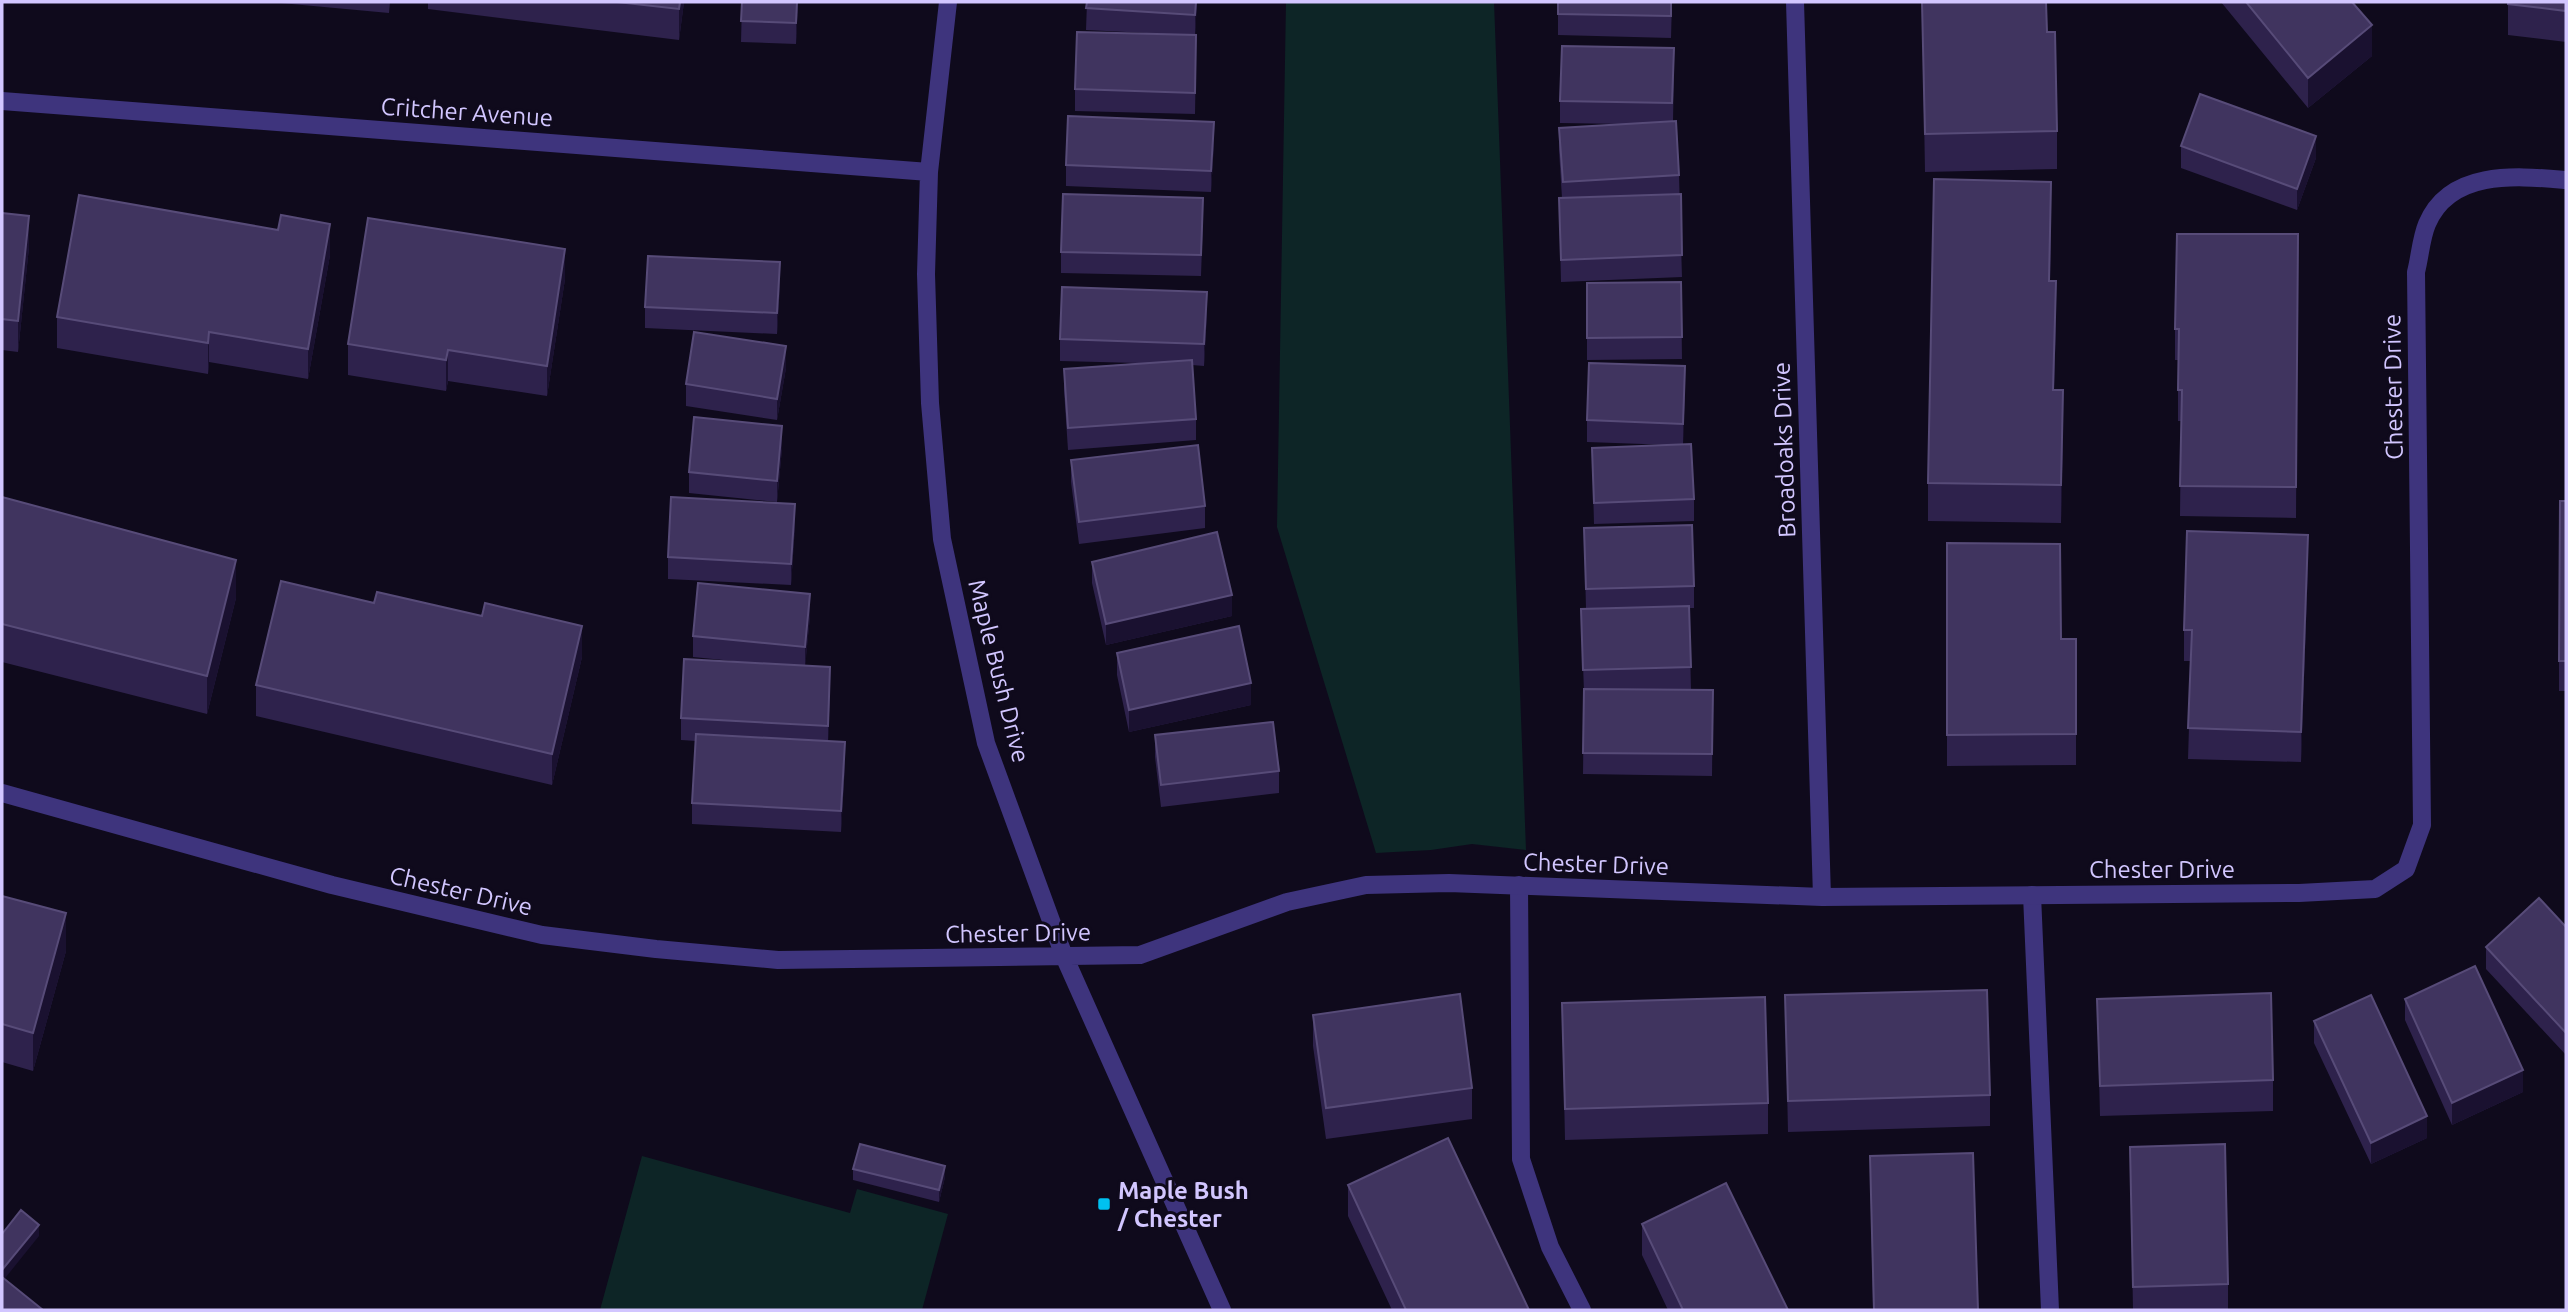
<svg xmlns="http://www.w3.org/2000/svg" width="2568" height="1312" font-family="Ubuntu,sans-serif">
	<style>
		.green { fill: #0d2526 }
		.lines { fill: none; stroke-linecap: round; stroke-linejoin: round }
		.service { stroke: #3e347d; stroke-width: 18 }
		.minor { stroke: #3e347d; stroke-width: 18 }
		.wall { fill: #2e224c }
		.shaded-wall { fill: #1a1130 }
		.building { fill: #40345f; stroke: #574b78; stroke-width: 2 }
		.poi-dot { fill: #00c1f1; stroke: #0f0a1c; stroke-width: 2.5 }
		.labels { text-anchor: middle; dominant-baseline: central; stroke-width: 6; stroke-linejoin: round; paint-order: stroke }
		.street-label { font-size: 24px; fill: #d2c6ff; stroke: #0f0a1c }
		.poi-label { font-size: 24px; font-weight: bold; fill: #d2c6ff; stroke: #0f0a1c; text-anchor: start }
	</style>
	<rect width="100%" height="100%" fill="#0f0a1c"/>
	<path class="green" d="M 1286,2 L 1494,2 L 1526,850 L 1472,844 L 1431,850 L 1376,853 L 1277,527 Z
		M 642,1156 L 850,1213 L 857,1189 L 948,1214 L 922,1310 L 600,1310 Z"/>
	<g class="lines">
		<path class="service" d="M 1519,885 L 1521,1159 L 1550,1247 L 1582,1310
			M 2032,895 L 2050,1310"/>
		<path class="minor" d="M 948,2 L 929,172 L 926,274 L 930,403 L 942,539 L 986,743 L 1064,956 L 1222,1310
			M 1795,2 L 1822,897
			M 2,101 L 929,172
			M 2,793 L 332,885 L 542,935 L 656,949 L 778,960 L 1140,955 L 1287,902 L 1366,885 L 1449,883 L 1822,897 L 2299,893 L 2375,889 L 2406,869 L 2422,825 L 2416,272 C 2420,257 2421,238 2427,224 C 2450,169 2517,176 2566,180"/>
	</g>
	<path class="wall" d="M 270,2 L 390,2 L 389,13 Z
		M 428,2 L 684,2 L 679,40 L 428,9 Z
		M 742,2 L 798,2 L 796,44 L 741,42 Z
		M 1087,2 L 1197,2 L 1195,35 L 1196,56 L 1195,114 L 1075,111 L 1075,89 L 1146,33 L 1086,30 Z
		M 1558,2 L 1672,2 L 1671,38 L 1558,35 Z
		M 1922,2 L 2046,2 L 2047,32 L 2057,131 L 2057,169 L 1925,172 Z
		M 2221,2 L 2352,2 L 2372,56 L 2308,108 Z
		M 2508,2 L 2566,2 L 2566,42 L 2508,35 Z
		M 1674,70 L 1673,121 L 1679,175 L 1682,277 L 1561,282 L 1559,198 L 1562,198 L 1559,150 L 1559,128 L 1624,124 L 1560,123 L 1560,101 Z
		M 1214,143 L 1211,192 L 1066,186 L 1066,165 Z
		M 2181,146 L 2316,158 L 2297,210 L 2181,168 Z
		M 2,213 L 29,247 L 18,352 L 2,350 Z
		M 1203,219 L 1201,276 L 1061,273 L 1061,252 Z
		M 2051,220 L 2050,281 L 2056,319 L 2054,390 L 2063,428 L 2061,523 L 1928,521 L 1928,483 Z
		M 2298,234 L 2296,518 L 2180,516 L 2181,421 L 2178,421 L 2178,360 L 2175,360 L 2175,329 Z
		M 330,255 L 308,379 L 209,362 L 208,374 L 57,348 L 57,317 Z
		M 565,279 L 547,396 L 448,381 L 446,391 L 348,375 L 348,344 Z
		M 1681,282 L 1682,359 L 1587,360 L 1587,283 Z
		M 780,284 L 777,334 L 645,328 L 645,307 Z
		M 1207,313 L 1204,366 L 1192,365 L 1196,419 L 1196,440 L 1068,450 L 1064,390 L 1064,369 L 1138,363 L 1060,361 L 1060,339 Z
		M 786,368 L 777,420 L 686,406 L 686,384 Z
		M 1685,388 L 1683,444 L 1694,499 L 1694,521 L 1594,524 L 1592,448 L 1671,445 L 1587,442 L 1587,420 Z
		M 782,448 L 777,502 L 689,493 L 689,472 Z
		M 1071,460 L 1205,506 L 1205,528 L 1079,544 L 1071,482 Z
		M 2,497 L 236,598 L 207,714 L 2,662 Z
		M 2566,501 L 2566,691 L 2559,691 L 2559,661 Z
		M 795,526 L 791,585 L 668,579 L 668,557 Z
		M 1584,528 L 1694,586 L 1694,608 L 1689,608 L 1691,689 L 1650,690 L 1713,690 L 1712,776 L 1583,774 L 1584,692 L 1581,609 L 1586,609 Z
		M 1947,543 L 2061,639 L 2076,639 L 2076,765 L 1947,766 Z
		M 1092,562 L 1232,616 L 1106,645 L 1092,583 Z
		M 2308,566 L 2301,762 L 2188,759 L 2191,661 L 2184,661 L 2184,630 Z
		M 810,616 L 805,665 L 830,688 L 828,741 L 845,764 L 841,832 L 692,824 L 692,803 L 696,741 L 681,740 L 681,718 L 733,661 L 693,657 L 693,636 Z
		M 1117,653 L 1251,705 L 1129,732 L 1117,675 Z
		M 582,657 L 552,785 L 256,716 L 256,685 Z
		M 1155,735 L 1279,771 L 1279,793 L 1161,807 L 1155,757 Z
		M 2,896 L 66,951 L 33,1071 L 2,1062 Z
		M 2566,927 L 2566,1055 L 2486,969 L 2486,947 Z
		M 1785,995 L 1990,1095 L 1990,1126 L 1788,1132 Z
		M 2097,999 L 2273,1080 L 2273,1111 L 2100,1116 Z
		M 2405,999 L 2523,1092 L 2452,1125 L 2405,1020 Z
		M 1562,1003 L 1768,1103 L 1768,1134 L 1565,1140 Z
		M 1313,1015 L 1472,1088 L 1472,1119 L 1326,1139 L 1313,1046 Z
		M 2314,1021 L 2427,1138 L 2371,1164 L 2314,1043 Z
		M 2130,1147 L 2228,1284 L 2228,1310 L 2133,1310 Z
		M 1870,1156 L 1978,1310 L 1873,1310 Z
		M 853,1169 L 945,1177 L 939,1202 L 853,1180 Z
		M 1348,1185 L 1529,1310 L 1392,1310 L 1348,1216 Z
		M 1642,1224 L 1788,1310 L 1668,1310 L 1642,1255 Z"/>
	<path class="shaded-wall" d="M 680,2 L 684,2 L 679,40 L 679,9 Z
		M 797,2 L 798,2 L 796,44 L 796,23 Z
		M 1196,2 L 1197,2 L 1195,37 L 1195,15 Z
		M 2372,25 L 2372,56 L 2308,108 L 2308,78 Z
		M 1214,122 L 1214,143 L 1211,192 L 1211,171 Z
		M 2316,136 L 2316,158 L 2297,210 L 2297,189 Z
		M 2051,182 L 2051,220 L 2049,319 L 2049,281 Z
		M 29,216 L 29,247 L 18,352 L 18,321 Z
		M 330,224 L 330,255 L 308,379 L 308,349 Z
		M 565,249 L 565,279 L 547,396 L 547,366 Z
		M 780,262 L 780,284 L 777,334 L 777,313 Z
		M 2056,281 L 2056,319 L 2053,428 L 2053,390 Z
		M 1207,292 L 1207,313 L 1204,366 L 1204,344 Z
		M 209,332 L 209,362 L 208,374 L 208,343 Z
		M 786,346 L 786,368 L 777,420 L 777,399 Z
		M 448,350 L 448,381 L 446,391 L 446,360 Z
		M 1685,366 L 1685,388 L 1683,445 L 1683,424 Z
		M 2063,390 L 2063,428 L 2061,523 L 2061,485 Z
		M 782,426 L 782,448 L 777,502 L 777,481 Z
		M 795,504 L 795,526 L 791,585 L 791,564 Z
		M 2308,535 L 2308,566 L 2301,762 L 2301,732 Z
		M 236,560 L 236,598 L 207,714 L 207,676 Z
		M 810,594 L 810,616 L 805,669 L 805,647 Z
		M 1232,595 L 1232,616 L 1106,645 L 1106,624 Z
		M 582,626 L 582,657 L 552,785 L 552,754 Z
		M 830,667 L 830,688 L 828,748 L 828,726 Z
		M 1251,683 L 1251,705 L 1129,732 L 1129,710 Z
		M 845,742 L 845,764 L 841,832 L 841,811 Z
		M 66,913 L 66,951 L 33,1071 L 33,1033 Z
		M 2523,1070 L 2523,1092 L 2452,1125 L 2452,1103 Z
		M 2427,1116 L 2427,1138 L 2371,1164 L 2371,1143 Z
		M 945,1166 L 945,1177 L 939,1202 L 939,1190 Z
		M 39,1225 L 39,1236 L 2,1282 L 2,1270 Z"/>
	<path class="building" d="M 617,2 L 680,2 L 679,9 Z
		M 742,2 L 797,2 L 796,23 L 741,21 Z
		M 1087,2 L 1196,2 L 1195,15 L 1086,8 Z
		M 1558,2 L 1671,2 L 1671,16 L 1558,14 Z
		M 1922,2 L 2046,2 L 2047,32 L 2055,32 L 2057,131 L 1925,134 Z
		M 2246,2 L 2352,2 L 2372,25 L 2308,78 Z
		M 2508,2 L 2566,2 L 2566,11 L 2508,4 Z
		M 1077,32 L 1196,35 L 1195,93 L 1075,89 Z
		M 1562,46 L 1674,48 L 1672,103 L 1560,101 Z
		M 2200,94 L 2316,136 L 2297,189 L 2181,146 Z
		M 1068,116 L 1214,122 L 1211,171 L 1066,165 Z
		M 1676,121 L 1679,175 L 1563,182 L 1559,128 Z
		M 1934,179 L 2051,182 L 2049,281 L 2056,281 L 2053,390 L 2063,390 L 2061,485 L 1928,483 Z
		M 1063,194 L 1203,198 L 1201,255 L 1061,252 Z
		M 1681,194 L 1682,255 L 1561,260 L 1559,198 Z
		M 79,195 L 278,230 L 281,215 L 330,224 L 308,349 L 209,332 L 208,343 L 57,317 Z
		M 2,213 L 29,216 L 18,321 L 2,319 Z
		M 368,218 L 565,249 L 547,366 L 448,350 L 446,360 L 348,344 Z
		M 2177,234 L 2298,234 L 2296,487 L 2180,486 L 2182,390 L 2178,390 L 2179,329 L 2175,329 Z
		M 648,256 L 780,262 L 777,313 L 645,307 Z
		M 1681,282 L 1682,337 L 1587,338 L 1587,283 Z
		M 1062,287 L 1207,292 L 1204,344 L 1060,339 Z
		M 694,332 L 786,346 L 777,399 L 686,384 Z
		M 1192,360 L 1196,419 L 1068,428 L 1064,369 Z
		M 1589,363 L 1685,366 L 1683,424 L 1587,420 Z
		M 694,417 L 782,426 L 777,481 L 689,472 Z
		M 1691,444 L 1694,499 L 1594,503 L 1592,448 Z
		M 1198,445 L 1205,506 L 1079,522 L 1071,460 Z
		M 2,497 L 236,560 L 207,676 L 2,624 Z
		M 671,497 L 795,504 L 791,564 L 668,557 Z
		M 2560,501 L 2566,501 L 2566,661 L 2559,661 Z
		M 1692,525 L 1694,586 L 1586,589 L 1584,528 Z
		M 2187,531 L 2308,535 L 2301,732 L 2188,728 L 2192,630 L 2184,630 Z
		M 1217,532 L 1232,595 L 1106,624 L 1092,562 Z
		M 1947,543 L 2060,544 L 2061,639 L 2076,639 L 2076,734 L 1947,735 Z
		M 281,581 L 374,603 L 377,592 L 482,616 L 485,603 L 582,626 L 552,754 L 256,685 Z
		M 698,583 L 810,594 L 805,647 L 693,636 Z
		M 1689,606 L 1691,667 L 1583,670 L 1581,609 Z
		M 1239,626 L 1251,683 L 1129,710 L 1117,653 Z
		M 684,659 L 830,667 L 828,726 L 681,718 Z
		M 1584,689 L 1713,690 L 1712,754 L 1583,753 Z
		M 1273,722 L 1279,771 L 1161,785 L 1155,735 Z
		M 696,734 L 845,742 L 841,811 L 692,803 Z
		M 2,896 L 66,913 L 33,1033 L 2,1024 Z
		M 2539,898 L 2566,927 L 2566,1033 L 2486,947 Z
		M 2475,966 L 2523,1070 L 2452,1103 L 2405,999 Z
		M 1987,990 L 1990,1095 L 1788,1101 L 1785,995 Z
		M 2271,993 L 2273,1080 L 2100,1086 L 2097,999 Z
		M 1460,994 L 1472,1088 L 1326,1108 L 1313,1015 Z
		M 2371,995 L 2427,1116 L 2371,1143 L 2314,1021 Z
		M 1765,997 L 1768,1103 L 1565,1109 L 1562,1003 Z
		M 1448,1138 L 1529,1310 L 1406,1310 L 1348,1185 Z
		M 860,1144 L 945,1166 L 939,1190 L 853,1169 Z
		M 2225,1144 L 2228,1284 L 2133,1287 L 2130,1147 Z
		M 1973,1153 L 1978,1310 L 1874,1310 L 1870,1156 Z
		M 1726,1183 L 1788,1310 L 1683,1310 L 1642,1224 Z
		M 21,1210 L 39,1225 L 2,1270 L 2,1234 Z
		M 2,1277 L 43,1310 L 2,1310 Z"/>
	<rect class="poi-dot" x="1097" y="1197" width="14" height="14" rx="3.5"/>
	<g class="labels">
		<g class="street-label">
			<text transform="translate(467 112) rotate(4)">Critcher Avenue</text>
			<text transform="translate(2393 387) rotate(-91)">Chester Drive</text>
			<text transform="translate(1784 450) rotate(-92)">Broadoaks Drive</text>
			<text transform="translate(999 671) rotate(76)">Maple Bush Drive</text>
			<text transform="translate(1596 864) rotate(2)">Chester Drive</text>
			<text x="2162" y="869">Chester Drive</text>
			<text transform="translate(461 891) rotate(13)">Chester Drive</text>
			<text transform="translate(1018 933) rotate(-1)">Chester Drive</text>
		</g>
		<g class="poi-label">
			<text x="1118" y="1190">Maple Bush<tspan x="1118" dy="28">/ Chester</tspan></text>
		</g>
	</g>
	<rect width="2568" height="1312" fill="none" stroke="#d2c6ff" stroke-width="7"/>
</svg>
